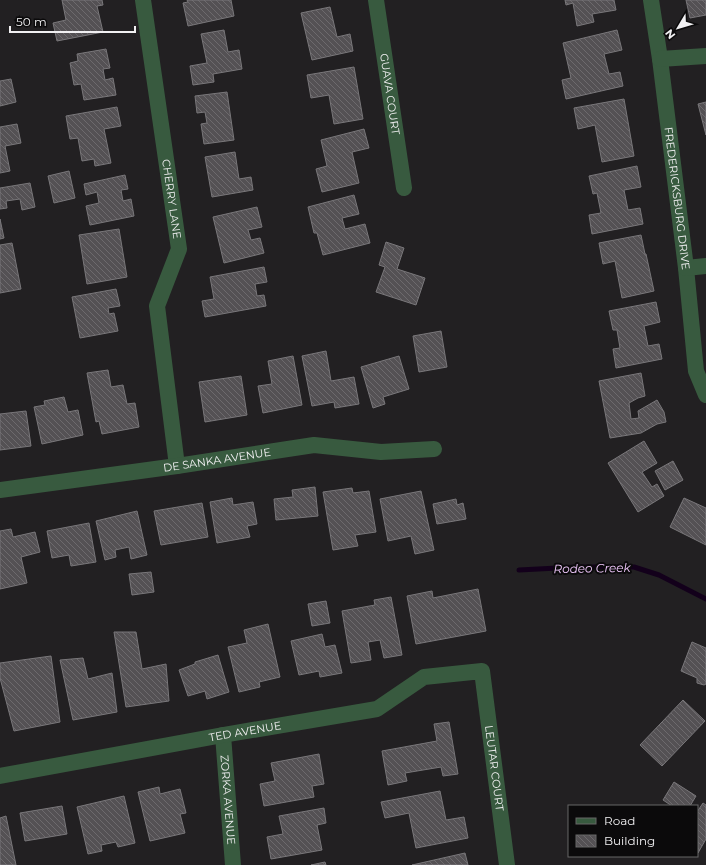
<svg xmlns="http://www.w3.org/2000/svg" width="706" height="865" font-family="Montserrat,sans-serif">
	<style>
		.lines { fill: none; stroke-linecap: round; stroke-linejoin: round }
		.stream { stroke: #13001b; stroke-width: 5 }
		.building { fill: url(#building-back-hatch); stroke: #79777a }
		.street { stroke: #385a3f; stroke-width: 16 }
		.labels { text-anchor: middle; dominant-baseline: central; stroke-width: 4; stroke-linejoin: round; paint-order: stroke }
		.street-label { font-size: 11px; fill: #f1f0f2; stroke: #0b0a0b }
		.water-label { font-size: 12px; font-style: italic; fill: #f0c8fc; stroke: #0b0a0b }
	</style>
	<defs>
		<pattern id="building-back-hatch" width="6" height="6" patternUnits="userSpaceOnUse"><rect width="6" height="6" fill="#545154"/><path d="M-1 5l2 2M0 0l6 6M5-1l2 2" fill="none" stroke="#6d6a6d"/></pattern>
	</defs>
	<rect width="100%" height="100%" fill="#222022"/>
	<g class="lines">
		<path class="stream" d="M 519,570 L 577,567 L 634,567 L 659,575 L 706,599"/>
	</g>
	<path class="building" d="M 62,0 L 102,0 L 103,5 L 97,6 L 103,32 L 57,41 L 53,23 L 66,20 Z
		M 187,0 L 231,0 L 234,16 L 188,26 L 183,3 L 188,2 Z
		M 565,0 L 614,0 L 616,10 L 592,14 L 594,22 L 577,26 L 573,3 L 566,5 Z
		M 686,0 L 706,0 L 706,15 L 690,18 Z
		M 330,7 L 337,37 L 350,34 L 353,51 L 312,60 L 301,13 Z
		M 224,30 L 228,52 L 239,50 L 242,69 L 213,74 L 214,82 L 193,85 L 190,66 L 207,63 L 201,34 Z
		M 617,30 L 622,50 L 604,54 L 609,74 L 620,72 L 623,86 L 566,99 L 562,80 L 571,78 L 563,43 Z
		M 106,49 L 110,68 L 103,69 L 105,80 L 113,78 L 116,95 L 84,100 L 81,84 L 74,85 L 70,63 L 78,61 L 77,54 Z
		M 354,67 L 363,119 L 334,124 L 329,95 L 311,98 L 307,75 Z
		M 11,79 L 16,102 L 0,106 L 0,81 Z
		M 227,92 L 234,140 L 204,144 L 201,124 L 207,123 L 205,112 L 197,113 L 195,96 Z
		M 624,99 L 634,156 L 602,162 L 595,125 L 578,129 L 574,108 Z
		M 706,102 L 706,135 L 698,104 Z
		M 117,107 L 121,126 L 104,129 L 111,163 L 95,166 L 94,159 L 82,161 L 78,138 L 70,139 L 66,116 Z
		M 17,124 L 21,143 L 5,146 L 10,171 L 0,173 L 0,127 Z
		M 364,129 L 369,148 L 352,152 L 359,183 L 322,192 L 316,169 L 327,166 L 321,140 Z
		M 235,152 L 239,179 L 251,177 L 253,190 L 212,197 L 205,157 Z
		M 637,166 L 641,187 L 624,190 L 628,210 L 640,208 L 643,224 L 592,234 L 589,215 L 601,213 L 597,193 L 593,194 L 589,176 Z
		M 69,171 L 75,198 L 54,203 L 48,176 Z
		M 125,175 L 128,189 L 121,190 L 123,201 L 131,199 L 134,216 L 90,225 L 86,206 L 99,203 L 97,192 L 86,195 L 84,184 Z
		M 30,183 L 35,207 L 22,210 L 20,199 L 6,201 L 7,208 L 0,209 L 0,188 Z
		M 354,195 L 359,214 L 342,218 L 345,229 L 365,224 L 370,243 L 323,255 L 317,233 L 314,233 L 308,207 Z
		M 257,207 L 262,227 L 248,230 L 251,240 L 260,238 L 264,253 L 224,263 L 213,217 Z
		M 0,219 L 4,238 L 0,239 Z
		M 119,229 L 127,277 L 87,284 L 79,235 Z
		M 641,235 L 645,254 L 646,254 L 654,291 L 622,298 L 615,261 L 603,264 L 599,243 Z
		M 386,242 L 404,248 L 397,269 L 425,278 L 416,305 L 376,292 L 385,267 L 379,265 Z
		M 12,243 L 21,289 L 0,293 L 0,245 Z
		M 264,267 L 267,282 L 255,284 L 257,296 L 264,295 L 266,306 L 205,317 L 202,301 L 214,299 L 210,277 Z
		M 116,289 L 120,306 L 108,308 L 109,314 L 114,313 L 118,331 L 80,338 L 72,297 Z
		M 656,302 L 660,322 L 644,326 L 648,346 L 659,344 L 662,359 L 616,368 L 613,349 L 620,348 L 617,330 L 613,330 L 609,311 Z
		M 441,331 L 447,367 L 419,372 L 413,336 Z
		M 326,351 L 331,381 L 354,377 L 359,404 L 335,408 L 334,402 L 312,406 L 302,356 Z
		M 293,356 L 302,405 L 263,413 L 258,386 L 272,384 L 268,361 Z
		M 399,356 L 409,389 L 383,397 L 385,404 L 373,408 L 361,367 Z
		M 108,370 L 111,387 L 123,385 L 127,404 L 135,403 L 139,427 L 102,434 L 99,421 L 96,422 L 87,373 Z
		M 641,373 L 645,396 L 638,398 L 629,403 L 631,419 L 639,418 L 638,411 L 657,400 L 664,412 L 666,422 L 657,424 L 641,433 L 610,438 L 599,381 Z
		M 241,376 L 247,415 L 205,422 L 199,382 Z
		M 64,397 L 68,412 L 78,410 L 83,435 L 42,444 L 34,407 L 45,405 L 44,401 Z
		M 26,411 L 31,446 L 0,450 L 0,414 Z
		M 644,441 L 657,463 L 642,472 L 652,487 L 657,484 L 664,496 L 638,512 L 608,463 Z
		M 673,461 L 683,480 L 665,490 L 655,471 Z
		M 315,487 L 318,516 L 276,520 L 274,499 L 293,497 L 292,490 Z
		M 352,488 L 353,493 L 369,491 L 376,532 L 355,535 L 358,546 L 333,550 L 323,492 Z
		M 421,491 L 434,550 L 415,554 L 411,536 L 388,541 L 380,499 Z
		M 232,498 L 233,505 L 253,502 L 257,524 L 247,526 L 250,537 L 217,543 L 210,502 Z
		M 684,498 L 706,508 L 706,545 L 670,527 Z
		M 456,499 L 457,505 L 463,503 L 466,519 L 437,524 L 433,504 Z
		M 202,503 L 208,537 L 161,545 L 154,511 Z
		M 137,511 L 147,555 L 131,559 L 129,547 L 115,550 L 116,557 L 105,560 L 96,521 Z
		M 89,523 L 96,562 L 71,566 L 69,555 L 52,558 L 47,531 Z
		M 11,529 L 13,537 L 35,532 L 40,552 L 21,557 L 27,583 L 0,589 L 0,531 Z
		M 151,572 L 154,592 L 132,595 L 129,574 Z
		M 478,589 L 486,631 L 416,644 L 407,596 L 432,591 L 433,598 Z
		M 391,597 L 402,655 L 384,658 L 380,640 L 368,642 L 371,660 L 351,663 L 342,611 L 375,605 L 374,600 Z
		M 326,601 L 330,623 L 312,626 L 308,604 Z
		M 268,624 L 280,677 L 259,682 L 260,687 L 239,692 L 228,647 L 247,643 L 244,630 Z
		M 114,632 L 136,632 L 142,669 L 166,664 L 169,701 L 126,707 Z
		M 322,634 L 325,647 L 335,645 L 342,673 L 320,677 L 319,671 L 299,675 L 291,641 Z
		M 692,642 L 706,648 L 706,684 L 704,685 L 697,683 L 697,678 L 681,671 Z
		M 218,655 L 229,692 L 207,699 L 205,691 L 188,696 L 179,670 L 195,664 L 195,662 Z
		M 51,656 L 60,722 L 14,731 L 0,678 L 0,663 Z
		M 83,658 L 88,679 L 112,673 L 117,712 L 73,720 L 60,660 Z
		M 683,700 L 705,721 L 662,766 L 640,745 Z
		M 449,722 L 458,774 L 443,776 L 441,767 L 405,773 L 407,781 L 388,785 L 382,751 L 437,741 L 434,724 Z
		M 319,754 L 324,784 L 312,786 L 314,797 L 264,806 L 260,784 L 275,781 L 271,763 Z
		M 674,782 L 696,796 L 690,806 L 672,806 L 663,800 Z
		M 159,787 L 160,794 L 180,789 L 186,813 L 180,814 L 185,833 L 150,841 L 138,792 Z
		M 440,791 L 446,820 L 464,817 L 468,838 L 416,848 L 409,813 L 385,818 L 381,802 Z
		M 124,796 L 135,843 L 118,847 L 116,842 L 101,845 L 102,851 L 88,854 L 77,807 Z
		M 703,803 L 706,805 L 706,839 L 698,853 L 697,812 Z
		M 62,806 L 67,834 L 25,841 L 20,813 Z
		M 324,808 L 326,823 L 317,825 L 322,850 L 271,859 L 267,837 L 283,834 L 279,816 Z
		M 6,816 L 16,865 L 0,865 L 0,818 Z
		M 465,853 L 468,865 L 412,865 Z
		M 325,862 L 326,865 L 311,865 Z"/>
	<g class="lines">
		<g class="street">
			<path id="s1" d="M 143,0 L 179,249 L 157,306 L 177,466"/>
			<path id="s2" d="M 376,0 L 404,188"/>
			<path id="s3" d="M 651,0 L 660,59 L 686,268 L 696,371 L 706,395"/>
			<path d="M 660,59 L 706,56"/>
			<path d="M 686,268 L 706,266"/>
			<path id="s4" d="M 0,490 L 177,466 L 314,445 L 381,452 L 434,449"/>
			<path id="s5" d="M 223,735 L 233,865"/>
			<path id="s6" d="M 0,776 L 223,735 L 377,709 L 424,677 L 482,671 L 507,865"/>
		</g>
	</g>
	<g class="labels">
		<g class="street-label">
			<text stroke="none"><textPath href="#s2" startOffset="95">GUAVA COURT</textPath></text>
			<text stroke="none"><textPath href="#s3" startOffset="200">FREDERICKSBURG DRIVE</textPath></text>
			<text stroke="none"><textPath href="#s1" startOffset="201">CHERRY LANE</textPath></text>
			<text stroke="none"><textPath href="#s4" startOffset="219">DE SANKA AVENUE</textPath></text>
			<text stroke="none"><textPath href="#s6" startOffset="249">TED AVENUE</textPath></text>
			<text stroke="none"><textPath href="#s6" startOffset="596">LEUTAR COURT</textPath></text>
			<text stroke="none"><textPath href="#s5" startOffset="65">ZORKA AVENUE</textPath></text>
		</g>
		<g class="water-label">
			<text transform="translate(592 568) rotate(-1)">Rodeo Creek</text>
		</g>
	</g>
	<rect x="568" y="805" width="130" height="52" fill="#0b0a0b" stroke="#676667"/>
	<rect x="576" y="818" width="20" height="6" fill="#385a3f" stroke="#676667"/>
	<text x="604" y="825" font-size="12" fill="#f1f0f2">Road</text>
	<rect x="576" y="835" width="20" height="12" fill="url(#building-back-hatch)" stroke="#676667"/>
	<text x="604" y="845" font-size="12" fill="#f1f0f2">Building</text>
	<g transform="translate(678 28) rotate(232)" stroke="#0b0a0b" stroke-width="3" paint-order="stroke">
	<path d="M0-3L7 15L0 10L-7 15Z" fill="#f1f0f2"/>
	<text y="-6" font-size="11" font-weight="bold" text-anchor="middle" fill="#f1f0f2">N</text>
	</g>
	<path d="M10 26v6h125v-6" fill="none" stroke="#f1f0f2" stroke-width="2"/>
	<text x="16" y="26" font-size="12" fill="#f1f0f2" stroke="#0b0a0b" stroke-width="3" paint-order="stroke">50 m</text>
</svg>
